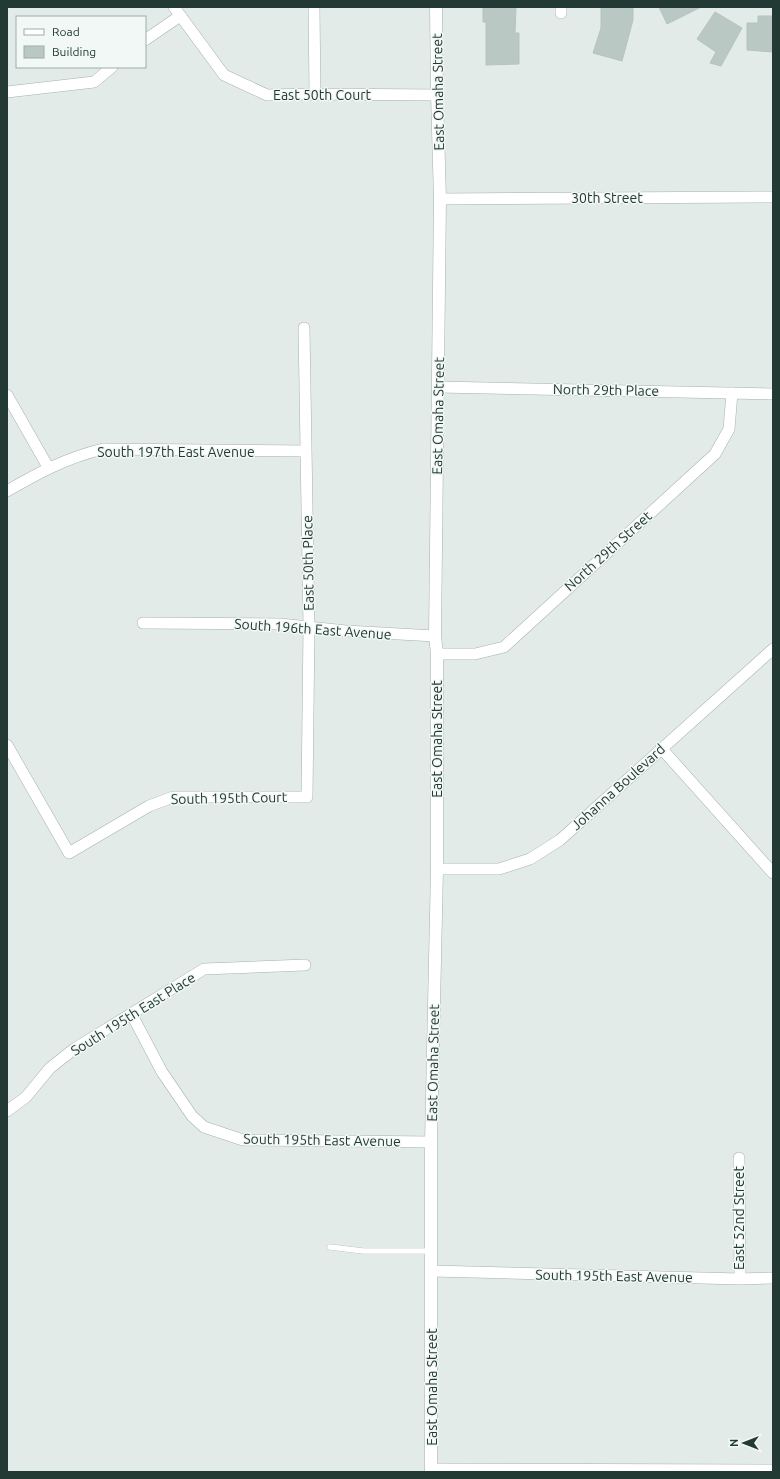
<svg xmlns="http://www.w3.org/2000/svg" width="780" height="1479" font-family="Ubuntu,sans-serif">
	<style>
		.building { fill: #bac8c3; stroke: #b5c4bd }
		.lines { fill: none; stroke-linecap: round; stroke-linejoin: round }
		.service-casing { stroke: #a5b2ae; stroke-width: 6 }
		.minor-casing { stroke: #a5b2ae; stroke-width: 12 }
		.tertiary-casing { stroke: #a5b2ae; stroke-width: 13 }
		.service { stroke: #fff; stroke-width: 5.5 }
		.minor { stroke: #fff; stroke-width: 11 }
		.tertiary { stroke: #fff; stroke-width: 12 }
		.labels { text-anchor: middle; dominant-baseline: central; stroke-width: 3; stroke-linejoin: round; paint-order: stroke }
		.street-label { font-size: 14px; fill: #233a34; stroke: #f2f8f5 }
	</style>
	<rect width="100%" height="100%" fill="#e2ebe7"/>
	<path class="building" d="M 483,7 L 516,7 L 515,33 L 519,33 L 519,64 L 486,65 L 486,22 L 483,22 Z
		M 601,7 L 633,7 L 633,20 L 622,61 L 593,53 L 601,28 Z
		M 659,7 L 701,7 L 667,24 Z
		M 715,12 L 742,28 L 721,66 L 710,63 L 716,52 L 697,39 Z
		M 758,16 L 773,16 L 773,52 L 747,50 L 747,23 L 758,23 Z"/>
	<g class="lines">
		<defs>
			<path id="service" d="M 330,1247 L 363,1251 L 431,1251"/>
			<path id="minor" d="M 174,7 L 224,75 L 267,95 L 315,94 L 437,95
				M 314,7 L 315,94
				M 561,13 L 561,7
				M 145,40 L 180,16
				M 7,92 L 94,82 L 112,67
				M 440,199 L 773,197
				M 438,387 L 773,394
				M 7,395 L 48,467
				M 7,491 C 40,472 66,458 103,449 L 306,451
				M 143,623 L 280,624 L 346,631 L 435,636
				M 437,654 L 475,654 L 504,647 L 715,454 L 729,429 L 732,393
				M 7,745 L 69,853 L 149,806 L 173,797 L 307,797 L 309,627 L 304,328
				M 661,748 L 773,873
				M 437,869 L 499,869 L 530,859 L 560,840 L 773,649
				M 132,1015 L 162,1072 L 192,1116 L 204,1127 L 243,1140 L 431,1142
				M 7,1111 L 26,1097 L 50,1068 L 74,1049 L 204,969 L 305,965
				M 739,1158 L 740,1279
				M 432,1271 L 740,1279 L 773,1278
				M 431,1469 L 773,1470"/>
			<path id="tertiary" d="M 431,1472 L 431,1142 L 437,869 L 437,654 L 435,636 L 440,199 L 437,95 L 436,7"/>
		</defs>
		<use href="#service" class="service-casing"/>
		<use href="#minor" class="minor-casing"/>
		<use href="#tertiary" class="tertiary-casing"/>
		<use href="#service" class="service"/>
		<use href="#minor" class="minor"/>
		<use href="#tertiary" class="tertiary"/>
	</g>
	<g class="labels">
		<g class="street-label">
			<text transform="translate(438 92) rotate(-91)">East Omaha Street</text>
			<text x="322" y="95">East 50th Court</text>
			<text x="607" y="198">30th Street</text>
			<text transform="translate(606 390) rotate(1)">North 29th Place</text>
			<text transform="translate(438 416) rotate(-89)">East Omaha Street</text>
			<text x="176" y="452">South 197th East Avenue</text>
			<text transform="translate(608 551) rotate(-42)">North 29th Street</text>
			<text transform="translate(308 563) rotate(-91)">East 50th Place</text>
			<text transform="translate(313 629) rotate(4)">South 196th East Avenue</text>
			<text transform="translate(437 739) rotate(-90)">East Omaha Street</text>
			<text transform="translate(618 787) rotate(-42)">Johanna Boulevard</text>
			<text transform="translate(229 798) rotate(-1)">South 195th Court</text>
			<text transform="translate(133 1014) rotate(-32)">South 195th East Place</text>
			<text transform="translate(433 1063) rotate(-89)">East Omaha Street</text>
			<text transform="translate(322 1140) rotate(1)">South 195th East Avenue</text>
			<text transform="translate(739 1218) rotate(-90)">East 52nd Street</text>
			<text transform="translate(614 1276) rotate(1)">South 195th East Avenue</text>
			<text transform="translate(432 1387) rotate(-90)">East Omaha Street</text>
		</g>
	</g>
	<rect width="780" height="1479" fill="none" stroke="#233a34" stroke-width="16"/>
	<rect x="16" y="16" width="130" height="52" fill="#f2f8f5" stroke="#9faca8"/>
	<rect x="24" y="29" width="20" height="6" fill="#ffffff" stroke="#9faca8"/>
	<text x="52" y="36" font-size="12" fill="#233a34">Road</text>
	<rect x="24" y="46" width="20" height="12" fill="#bac8c3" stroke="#9faca8"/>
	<text x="52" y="56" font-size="12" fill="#233a34">Building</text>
	<g transform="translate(744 1443) rotate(270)" stroke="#f2f8f5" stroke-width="3" paint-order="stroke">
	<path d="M0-3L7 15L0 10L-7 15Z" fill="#233a34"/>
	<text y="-6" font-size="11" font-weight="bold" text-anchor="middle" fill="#233a34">N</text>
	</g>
</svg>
